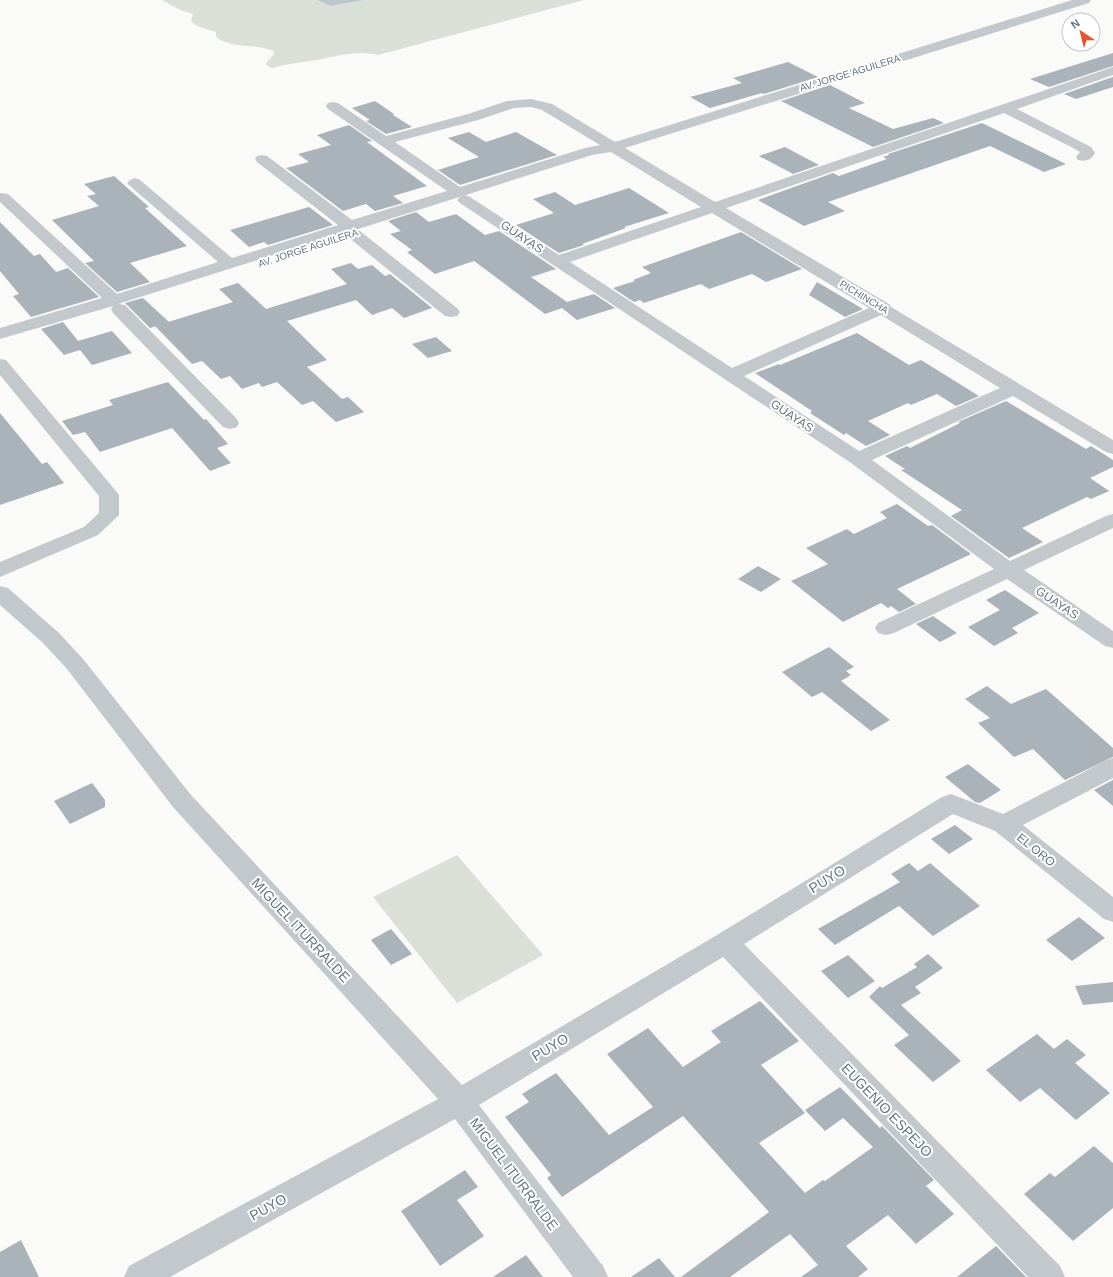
<svg xmlns="http://www.w3.org/2000/svg" width="1113" height="1277" font-family="Arial,sans-serif">
	<style>
		.green { fill: #dadfd7 }
		.water { fill: #bbc7cb }
		.building { fill: #aab3b9 }
		.lines { fill: none; stroke-linecap: round; stroke-linejoin: round }
		.minor { fill: #c3c8cc; fill-rule: evenodd }
		.labels { text-anchor: middle; dominant-baseline: central; stroke-width: 4; stroke-linejoin: round; paint-order: stroke }
		.far-street-label { font-size: 10px; fill: #657683; stroke: #fff }
		.street-label { font-size: 12px; fill: #657683; stroke: #fff }
		.near-street-label { font-size: 14px; fill: #657683; stroke: #fff }
	</style>
	<rect width="100%" height="100%" fill="#fafaf8"/>
	<path class="green" d="M 162,0 L 317,0 L 331,6 L 365,0 L 584,0 L 378,55 C 355,50 340,56 317,60 C 302,62 287,64 272,68 L 266,65 L 267,62 L 274,54 L 273,51 C 255,43 230,49 216,37 L 216,32 L 202,28 L 194,24 L 191,21 L 193,14 L 180,10 Z
		M 457,855 L 543,955 L 457,1003 L 373,897 Z"/>
	<path class="water" d="M 317,0 L 365,0 L 331,6 Z"/>
	<path class="building" d="M 1113,53 L 1113,66 L 1049,87 L 1030,79 Z
		M 788,62 L 818,77 L 764,94 L 762,93 L 710,108 L 690,97 L 742,83 L 733,78 Z
		M 1113,77 L 1113,87 L 1076,99 L 1064,94 Z
		M 830,85 L 865,103 L 849,108 L 893,129 L 933,118 L 944,123 L 873,147 L 781,101 Z
		M 375,101 L 394,114 L 393,115 L 412,127 L 386,134 L 366,121 L 370,120 L 352,108 Z
		M 982,123 L 1066,164 L 1044,172 L 990,146 L 828,202 L 845,211 L 804,226 L 758,200 L 833,173 L 839,176 L 887,159 L 883,157 L 889,155 L 888,154 Z
		M 349,125 L 372,141 L 367,142 L 427,186 L 393,196 L 403,203 L 375,211 L 366,204 L 343,211 L 286,168 L 309,162 L 298,154 L 331,145 L 317,135 Z
		M 469,132 L 486,142 L 516,132 L 557,155 L 460,185 L 438,170 L 479,157 L 448,138 Z
		M 785,147 L 819,165 L 793,174 L 759,156 Z
		M 114,176 L 149,207 L 145,208 L 187,246 L 130,263 L 150,282 L 117,292 L 85,263 L 94,261 L 52,220 L 99,206 L 87,196 L 96,194 L 84,184 Z
		M 629,188 L 669,213 L 624,227 L 626,228 L 582,244 L 584,245 L 559,253 L 516,225 L 554,213 L 533,199 L 555,192 L 575,205 Z
		M 309,207 L 333,225 L 268,245 L 264,242 L 249,247 L 230,230 Z
		M 416,212 L 429,222 L 456,214 L 485,235 L 499,231 L 556,269 L 531,277 L 567,302 L 594,294 L 615,308 L 577,320 L 562,308 L 545,314 L 474,261 L 435,274 L 407,252 L 412,250 L 390,234 L 401,231 L 388,221 Z
		M 0,222 L 34,256 L 40,254 L 56,272 L 68,268 L 99,297 L 31,317 L 13,296 L 19,294 L 0,271 Z
		M 741,232 L 802,269 L 766,282 L 752,274 L 709,289 L 701,284 L 644,303 L 640,300 L 634,302 L 613,288 L 635,281 L 633,280 L 651,273 L 642,267 Z
		M 351,263 L 358,269 L 372,265 L 385,276 L 390,274 L 432,308 L 404,318 L 392,308 L 372,315 L 356,300 L 287,321 L 327,360 L 307,367 L 342,399 L 348,397 L 364,412 L 336,422 L 313,401 L 302,405 L 277,382 L 262,387 L 259,383 L 242,389 L 230,376 L 221,379 L 202,361 L 192,364 L 155,326 L 233,302 L 219,289 L 238,283 L 266,309 L 347,284 L 331,269 Z
		M 817,282 L 863,309 L 845,317 L 809,295 Z
		M 143,298 L 169,322 L 150,328 L 125,303 Z
		M 63,322 L 78,341 L 112,331 L 132,353 L 92,365 L 80,350 L 64,355 L 41,329 Z
		M 857,333 L 909,365 L 921,360 L 979,396 L 956,406 L 937,394 L 911,405 L 908,403 L 868,421 L 890,435 L 866,446 L 846,433 L 844,435 L 810,413 L 812,411 L 755,373 L 779,364 L 780,365 Z
		M 436,337 L 452,351 L 428,358 L 412,344 Z
		M 168,382 L 204,420 L 206,419 L 228,444 L 217,448 L 231,463 L 210,471 L 172,428 L 100,452 L 85,432 L 73,435 L 62,421 L 113,405 L 109,400 Z
		M 1006,401 L 1086,449 L 1091,446 L 1113,460 L 1113,467 L 1090,478 L 1109,491 L 1091,499 L 1087,497 L 1022,528 L 1043,542 L 1009,558 L 951,516 L 962,510 L 901,470 L 905,469 L 885,456 L 907,446 L 910,448 L 960,423 L 958,422 Z
		M 0,413 L 42,464 L 47,462 L 64,483 L 0,505 Z
		M 897,504 L 928,526 L 932,525 L 971,554 L 897,589 L 916,604 L 899,612 L 891,606 L 888,608 L 881,603 L 843,622 L 791,581 L 828,564 L 806,548 L 847,529 L 854,534 L 887,518 L 880,512 Z
		M 758,566 L 781,579 L 761,592 L 738,579 Z
		M 1005,590 L 1039,613 L 1012,628 L 1018,633 L 994,646 L 968,627 L 1000,610 L 986,600 Z
		M 933,616 L 957,633 L 940,642 L 916,624 Z
		M 829,647 L 854,667 L 846,671 L 851,675 L 841,681 L 890,720 L 871,731 L 822,692 L 812,697 L 782,672 Z
		M 987,686 L 1011,704 L 1046,689 L 1113,748 L 1113,757 L 1065,780 L 1033,749 L 1014,757 L 978,723 L 990,718 L 965,699 Z
		M 968,764 L 1001,790 L 980,803 L 975,802 L 945,777 Z
		M 1113,780 L 1113,806 L 1094,790 Z
		M 92,783 L 105,800 L 105,807 L 70,824 L 54,801 Z
		M 955,825 L 973,839 L 949,854 L 931,839 Z
		M 909,863 L 918,871 L 930,863 L 980,906 L 933,936 L 899,906 L 835,945 L 818,929 L 900,882 L 891,874 Z
		M 1079,917 L 1105,938 L 1072,961 L 1046,940 Z
		M 391,929 L 412,954 L 391,965 L 371,940 Z
		M 928,954 L 943,968 L 915,987 L 921,993 L 901,1005 L 961,1061 L 933,1082 L 894,1045 L 909,1035 L 869,997 L 880,986 L 882,988 L 917,967 L 914,964 Z
		M 848,955 L 875,981 L 848,998 L 821,971 Z
		M 1113,982 L 1113,1002 L 1083,1005 L 1075,986 Z
		M 760,1001 L 799,1041 L 761,1065 L 805,1113 L 759,1143 L 805,1193 L 823,1180 L 825,1181 L 873,1147 L 843,1118 L 825,1131 L 805,1110 L 840,1087 L 880,1128 L 882,1126 L 934,1180 L 926,1186 L 954,1214 L 916,1244 L 888,1215 L 846,1246 L 868,1269 L 858,1277 L 801,1277 L 818,1265 L 790,1234 L 730,1277 L 681,1277 L 769,1212 L 683,1116 L 562,1197 L 547,1178 L 551,1175 L 505,1117 L 529,1102 L 522,1094 L 556,1073 L 609,1135 L 653,1107 L 607,1054 L 648,1028 L 683,1067 L 721,1042 L 711,1031 Z
		M 1037,1034 L 1054,1049 L 1067,1039 L 1086,1055 L 1075,1063 L 1110,1093 L 1076,1120 L 1040,1088 L 1020,1102 L 986,1070 Z
		M 1094,1146 L 1113,1163 L 1113,1208 L 1073,1241 L 1024,1194 L 1050,1173 L 1055,1177 Z
		M 465,1170 L 478,1187 L 457,1200 L 484,1236 L 440,1266 L 401,1211 Z
		M 21,1240 L 39,1277 L 0,1277 L 0,1252 Z
		M 996,1246 L 1026,1277 L 957,1277 Z
		M 526,1255 L 543,1277 L 493,1277 Z
		M 659,1258 L 675,1277 L 631,1277 Z"/>
	<g class="lines">
		<path class="minor" d="M 1072,0 L 1091,0 L 1089,3 L 625,148 L 715,202 L 1113,67 L 1113,75 L 1017,109 L 1091,147 L 1095,153 C 1091,160 1086,162 1078,160 L 1076,157 L 1080,152 L 1075,149 L 1004,113 L 726,208 L 889,304 L 891,307 L 1113,440 L 1113,454 L 1106,452 L 1013,396 L 872,460 L 1010,561 L 1106,516 L 1113,514 L 1113,528 L 1024,570 L 1113,631 L 1113,648 L 1105,646 L 1007,579 L 894,633 L 886,635 L 878,633 L 875,628 L 878,623 L 994,569 L 851,463 L 460,203 L 457,200 L 460,197 L 465,195 L 470,197 L 559,255 L 701,207 L 611,152 L 592,155 L 355,230 L 360,231 L 457,308 L 460,312 L 457,316 L 451,317 L 445,316 L 348,237 L 346,234 L 347,232 L 118,304 L 125,305 L 237,419 L 239,423 L 237,427 L 230,429 L 223,427 L 113,313 L 111,309 L 113,306 L 0,339 L 0,328 L 102,298 L 0,202 L 0,193 L 8,194 L 117,294 L 218,262 L 130,186 L 127,183 L 130,180 L 135,178 L 140,180 L 232,258 L 338,225 L 257,162 L 255,159 L 257,156 L 262,155 L 267,156 L 352,220 L 447,191 L 328,109 L 326,106 L 328,103 L 333,102 L 338,103 L 386,136 L 468,114 L 507,101 L 531,99 L 552,104 L 615,142 ZM 531,107 L 542,110 L 600,145 L 585,148 L 460,187 L 395,142 L 478,120 L 514,108 ZM 712,213 L 869,308 L 732,368 L 570,262 ZM 881,315 L 1000,388 L 859,451 L 744,376 Z
			M 0,359 L 6,360 L 116,491 L 119,495 L 119,515 L 98,535 L 0,577 L 0,562 L 84,527 L 99,513 L 99,496 L 0,375 Z
			M 0,586 L 8,588 L 59,633 L 83,659 L 191,795 L 462,1085 L 717,935 L 942,797 L 951,794 L 1003,814 L 1105,761 L 1113,758 L 1113,778 L 1023,825 L 1113,897 L 1113,922 L 1104,919 L 995,831 L 953,814 L 744,944 L 1060,1266 L 1065,1277 L 1028,1277 L 723,957 L 479,1105 L 603,1266 L 608,1277 L 573,1277 L 455,1119 L 170,1277 L 124,1277 L 129,1266 L 438,1099 L 173,807 L 67,669 L 43,643 L 0,605 Z"/>
	</g>
	<g class="labels">
		<g class="far-street-label">
			<text transform="translate(850 73) rotate(-17)">AV. JORGE AGUILERA</text>
			<text transform="translate(308 248) rotate(-18)">AV. JORGE AGUILERA</text>
			<text transform="translate(864 297) rotate(31)">PICHINCHA</text>
		</g>
		<g class="street-label">
			<text transform="translate(522 237) rotate(34)">GUAYAS</text>
			<text transform="translate(792 416) rotate(34)">GUAYAS</text>
			<text transform="translate(1057 603) rotate(34)">GUAYAS</text>
			<text transform="translate(1036 850) rotate(39)">EL ORO</text>
		</g>
		<g class="near-street-label">
			<text transform="translate(827 879) rotate(-32)">PUYO</text>
			<text transform="translate(301 930) rotate(47)">MIGUEL ITURRALDE</text>
			<text transform="translate(550 1047) rotate(-31)">PUYO</text>
			<text transform="translate(887 1110) rotate(46)">EUGENIO ESPEJO</text>
			<text transform="translate(514 1174) rotate(53)">MIGUEL ITURRALDE</text>
			<text transform="translate(268 1207) rotate(-29)">PUYO</text>
		</g>
	</g>
	<g transform="translate(1081 32) rotate(325)"><circle r="19" fill="#ffffff" stroke="#c1c8cd"/>
	<path d="M0-3L7 15L0 10L-7 15Z" fill="#e4572e"/>
	<text y="-6" font-size="11" font-weight="bold" text-anchor="middle" fill="#657683">N</text>
	</g>
</svg>
